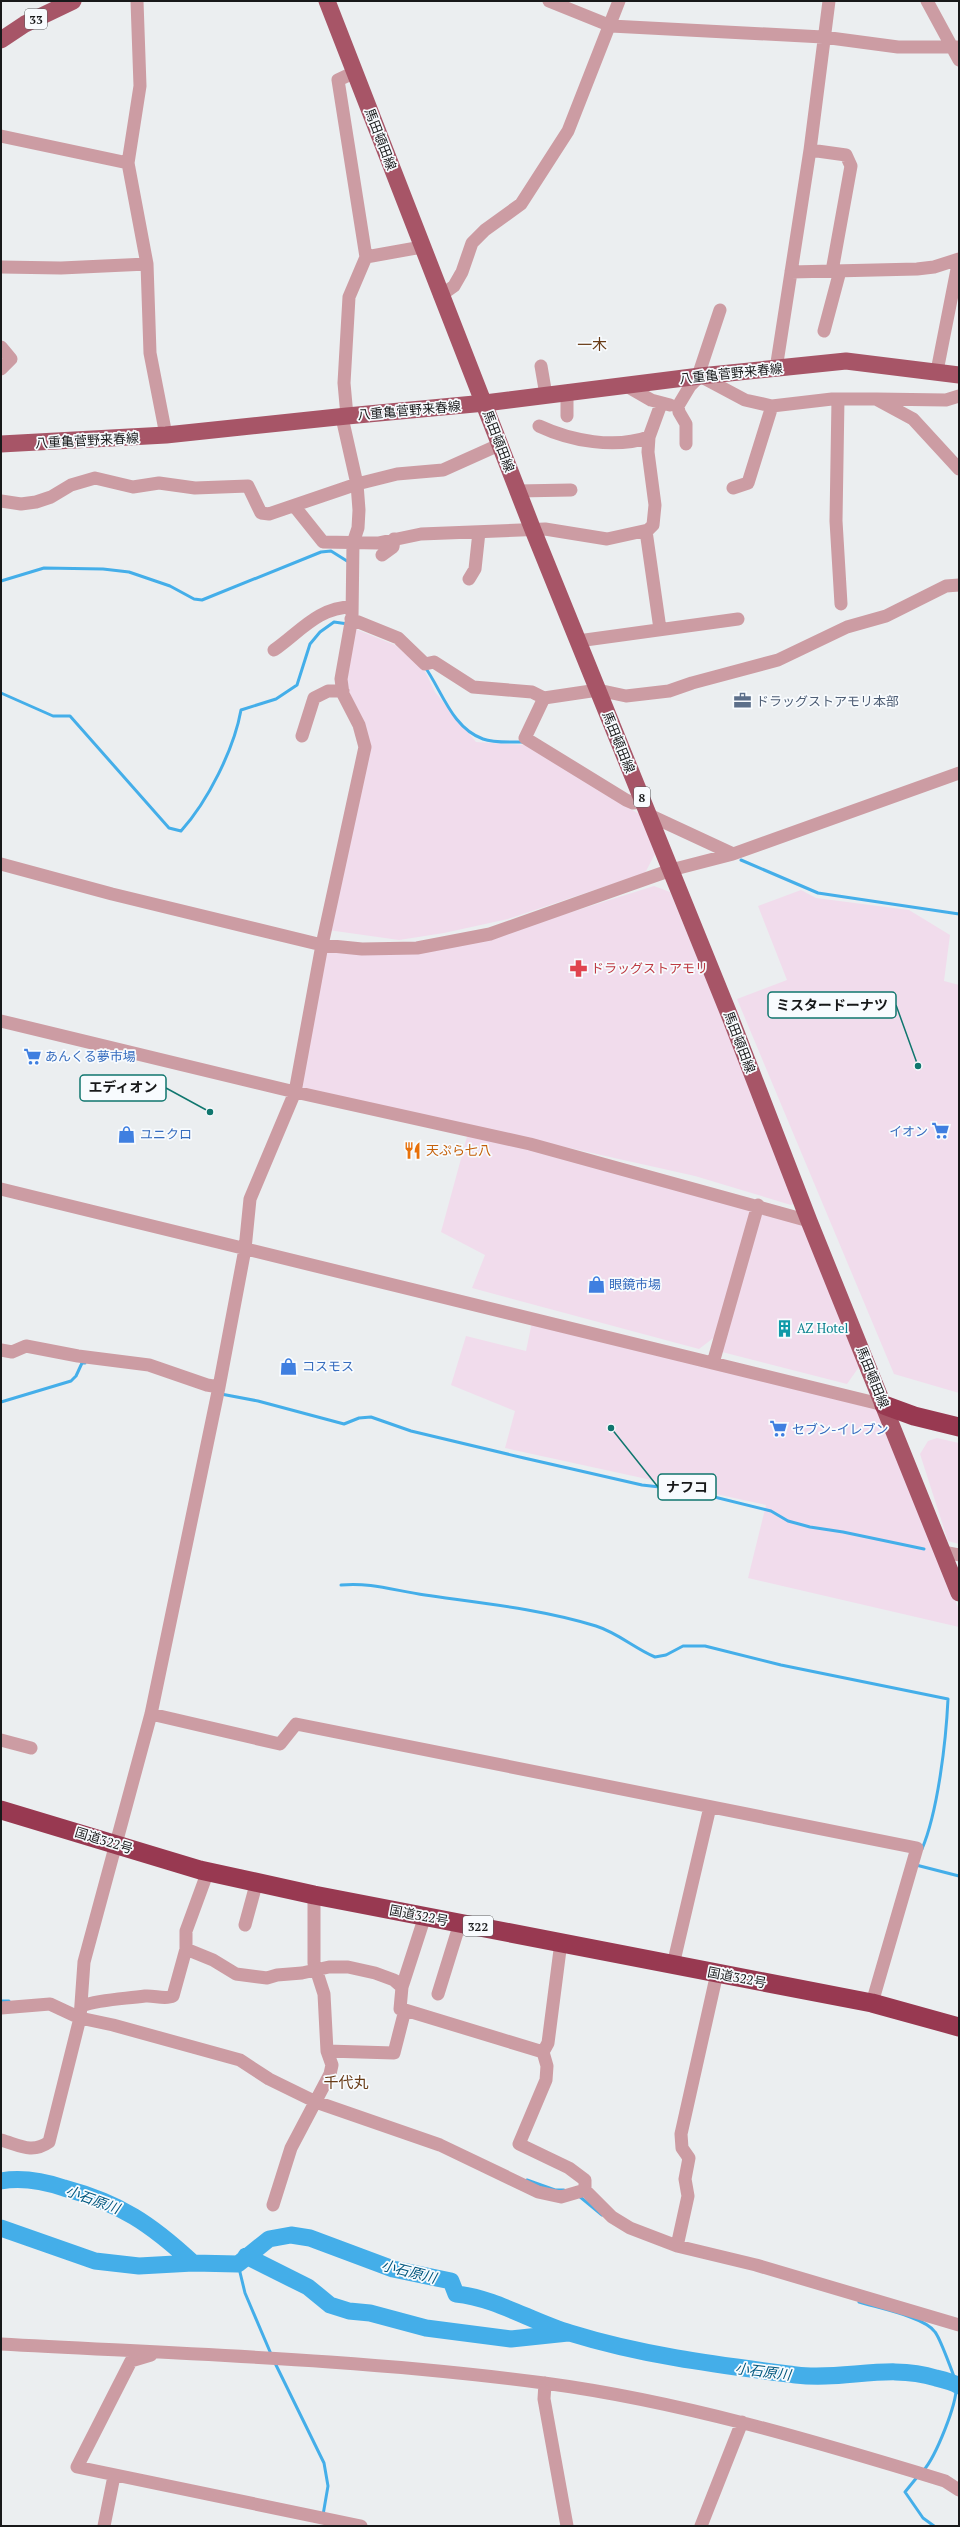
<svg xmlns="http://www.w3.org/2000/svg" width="960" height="2527" font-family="'PT Serif','Noto Sans JP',serif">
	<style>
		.commercial { fill: #f1dcec }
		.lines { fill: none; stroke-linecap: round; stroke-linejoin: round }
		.stream { stroke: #44aee9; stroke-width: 3 }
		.river { stroke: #44aee9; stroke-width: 17 }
		.minor { stroke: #cc9ca3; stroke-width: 13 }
		.major { stroke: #a75567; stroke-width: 17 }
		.highway { stroke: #983951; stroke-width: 19 }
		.labels { text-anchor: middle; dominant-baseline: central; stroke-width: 3.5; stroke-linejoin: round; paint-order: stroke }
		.shield { fill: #f8fbfe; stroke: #5b5d5e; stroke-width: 1 }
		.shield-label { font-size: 12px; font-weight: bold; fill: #18191a }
		.street-label { font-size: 13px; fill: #18191a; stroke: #f8fbfe }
		.service-label { font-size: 13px; fill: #4e5e75; stroke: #f8fbfe; text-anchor: start }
		.health-label { font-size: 13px; fill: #be3a42; stroke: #f8fbfe; text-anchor: start }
		.shop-label { font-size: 13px; fill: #366cbe; stroke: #f8fbfe; text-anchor: start }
		.food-label { font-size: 13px; fill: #c56008; stroke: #f8fbfe; text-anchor: start }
		.culture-label { font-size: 13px; fill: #0d838f; stroke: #f8fbfe; text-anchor: start }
		.water-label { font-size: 14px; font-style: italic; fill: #00577e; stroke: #f8fbfe }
		.quarter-label { font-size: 15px; fill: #683b17; stroke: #f8fbfe }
		.leader { fill: none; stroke: #0f766e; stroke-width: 1.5 }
		.callout-dot { fill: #0f766e; stroke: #f8fbfe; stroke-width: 1.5 }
		.callout { fill: #f8fbfe; stroke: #0f766e; stroke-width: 1.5 }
		.callout-label { font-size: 14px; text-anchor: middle; font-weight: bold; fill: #18191a }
	</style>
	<rect width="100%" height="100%" fill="#ebeef0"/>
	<path class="commercial" d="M 353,628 L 395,645 L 424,669 L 435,692 L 476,742 L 525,745 L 644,817 L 656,852 L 645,873 L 508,919 L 444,933 L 399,940 L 328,930 L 367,747 L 345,679 Z
		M 654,886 L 670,892 L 798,1201 L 791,1205 L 695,1176 L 301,1088 L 325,949 L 473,943 Z
		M 801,890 L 816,898 L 909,910 L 950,935 L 944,981 L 959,985 L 959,1393 L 894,1374 L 737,999 L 787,980 L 758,906 Z
		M 468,1133 L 755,1204 L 716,1336 L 699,1349 L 472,1288 L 485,1255 L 441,1232 Z
		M 759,1210 L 807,1223 L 861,1364 L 847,1384 L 722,1352 Z
		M 532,1322 L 879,1407 L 959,1610 L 959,1627 L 748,1578 L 766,1505 L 505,1448 L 515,1411 L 451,1385 L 466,1336 L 526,1351 Z
		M 937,1438 L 959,1443 L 959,1544 L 948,1541 L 920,1454 L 928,1441 Z"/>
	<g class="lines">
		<path class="stream" d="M 1,581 L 44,568 L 103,569 L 129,572 L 170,586 L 194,599 L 202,600 L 321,552 L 331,551 L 347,561
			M 425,667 C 442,691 452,728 483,739 C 494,743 511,742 523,742
			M 1,693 L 53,716 L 70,716 L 169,828 L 181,831 C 208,801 234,749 241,710 L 276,699 L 297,685 L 310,644 L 320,632 L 334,622 L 348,624
			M 741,860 L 818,893 L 959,914
			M 221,1394 L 258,1401 L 344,1424 L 359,1418 L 371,1417 L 411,1431 L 524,1458 L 642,1485 L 686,1490 L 771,1511 L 788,1521 L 810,1527 L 843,1532 L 924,1549
			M 1,1402 L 71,1381 L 76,1376 L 82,1363 L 85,1363
			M 341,1585 C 371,1582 396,1591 425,1595 C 481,1603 541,1609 596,1626 C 618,1633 634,1648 655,1657 L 666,1655 L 683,1646 L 705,1646 L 781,1665 L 948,1699 C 946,1741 938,1811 922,1849
			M 916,1865 L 959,1876
			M 1,2001 L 9,2001
			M 527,2180 L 555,2190 L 564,2190
			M 579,2196 L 602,2215
			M 238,2264 L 245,2293 L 271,2354
			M 859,2302 C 878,2308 925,2317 935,2332 C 940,2338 954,2376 956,2383 C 959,2401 935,2458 923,2471
			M 275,2363 L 324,2463 L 328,2486 L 323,2515
			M 918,2476 L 905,2492 L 923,2518 L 934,2526"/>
		<path class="river" d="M 1,2181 C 23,2177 43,2181 64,2188 C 120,2203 151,2224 193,2263
			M 1,2228 L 95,2261 L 139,2266 L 193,2263 L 238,2264 L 269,2239 L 291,2235 L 310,2238 L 393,2269 L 451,2281 L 456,2294 C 496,2298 532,2322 570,2333 C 644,2356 719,2365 796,2375 C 844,2381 888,2363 936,2378 C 944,2380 953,2382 959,2386
			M 246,2256 L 308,2287 L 330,2305 L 349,2311 L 370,2313 L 426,2328 L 511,2339 L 568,2333"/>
		<path class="minor" d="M 137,1 L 140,86 L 128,163 L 147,264 L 150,353 L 166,435
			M 549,1 L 611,26 L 823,37 L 898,47 L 959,47
			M 927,1 L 959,60
			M 1,136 L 128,163
			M 810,150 L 846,155 L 851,166 L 832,271
			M 366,257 L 422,247
			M 1,267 L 61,268 L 147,264
			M 791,272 L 917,269 L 934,267 L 959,259
			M 440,296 L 454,286 L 462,272 L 472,243 L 485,230 L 521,204 L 568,131 L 619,1
			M 824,331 L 840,271
			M 1,347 L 11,359 L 1,369
			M 541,366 L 546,395
			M 776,369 L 810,150 L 829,1
			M 937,371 L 959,259
			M 700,376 L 745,400 L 772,406 L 832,399 L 876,399 L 913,419 L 959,469
			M 625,385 L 651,400 L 670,405
			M 838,399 L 836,521 L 841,604
			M 876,399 L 946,400 L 959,396
			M 347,416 L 344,383 L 349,297 L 366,257 L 338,80 L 355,72
			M 567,416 L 567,392
			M 343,422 L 357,484 L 359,510 L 358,528 L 353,543 L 352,617 L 341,679 L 343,694 L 359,725 L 365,747 L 322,945 L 295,1092 L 530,1144 L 809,1221
			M 539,426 C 571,441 615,449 649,437
			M 686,444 L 686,424 L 679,412 L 678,406 L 690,386 L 700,376 L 700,370 L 720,310
			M 733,488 L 748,483 L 772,406
			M 518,491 L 571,490
			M 1,501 L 21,504 L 36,502 L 51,497 L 71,485 L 95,478 L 133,487 L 159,483 L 195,488 L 248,486 L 261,513 L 269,514 L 357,484 L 397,474 L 443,470 L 501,444
			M 295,507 L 323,542 L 378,543 L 421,534 L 545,529 L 607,539 L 648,530 L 653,525 L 655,505 L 648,452 L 649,437 L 661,404
			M 646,531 L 660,629
			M 382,555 L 393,547 L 394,539
			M 469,579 L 475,569 L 479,532
			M 351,619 L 398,638 L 425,664 L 434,662 L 473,687 L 532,692 L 544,698 L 598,690 L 626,696 L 669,691 L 692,683 L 778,660 L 847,627 L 886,616 L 946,586 L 959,585
			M 578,641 L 738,619
			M 274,650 C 300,632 318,607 352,607
			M 544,698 L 525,738 L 626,800 L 633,803 L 643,802
			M 302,736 L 314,698 L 328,691 L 343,691
			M 649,815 L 733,854
			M 1,864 L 112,894 L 322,945 L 362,949 L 417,948 L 490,934 L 671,870 L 733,854 L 959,773
			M 1,1021 L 295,1092 L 250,1199 L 245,1249 L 219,1387 L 151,1714 L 84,1962 L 80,2018 L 49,2142 C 32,2154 19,2145 1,2140
			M 1,1189 L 884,1405
			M 1,1350 L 12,1352 L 26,1346 L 78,1356 L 149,1365 L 207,1385 L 219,1387
			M 713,1363 L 758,1205
			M 944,1552 L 959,1555
			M 151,1714 L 280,1744 L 296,1724 L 917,1848 L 872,2003
			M 1,1740 L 31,1748
			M 245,1925 L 257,1881
			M 561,1942 L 548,2043 L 543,2052 L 547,2066 L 546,2080 L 519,2144 L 569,2168 L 585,2180 L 585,2190 L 612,2217 L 630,2228 L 677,2246 L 756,2265 L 959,2325
			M 186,1949 L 213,1960 L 236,1974 L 267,1978 L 277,1975 L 302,1973 L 329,1967 L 348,1967 L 375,1973 L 394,1980 L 402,1987 L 400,2009 L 405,2010
			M 673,1965 L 710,1807
			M 402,1987 L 425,1916
			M 438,1994 L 460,1923
			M 81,2006 C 102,1999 123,1999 145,1996 C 154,1995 165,2000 173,1996 L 186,1949 L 186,1931 L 208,1871
			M 1,2008 L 50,2004 L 80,2018 L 113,2025 L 240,2060 L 269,2079 L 316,2102 L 440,2145 L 538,2192 L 561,2197 L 585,2190
			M 327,2051 L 394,2053 L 405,2010 L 543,2052
			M 273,2205 L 291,2148 L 330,2074 L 332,2065 L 327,2051 L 324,1994 L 314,1963 L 314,1895
			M 677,2246 L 688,2196 L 685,2179 L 689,2158 L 682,2148 L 681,2134 L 717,1973
			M 1,2344 C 182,2354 364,2359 544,2383 C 680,2401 814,2441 945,2481 L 959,2490
			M 151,2355 L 131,2361 L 77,2467 L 361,2526
			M 545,2383 L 544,2399 L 567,2526
			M 104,2526 L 114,2476
			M 701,2526 L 742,2422"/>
		<path class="major" d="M 327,1 L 533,530 L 729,1014 L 809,1221 L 959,1593
			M 1,40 L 25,24 L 73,1
			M 1,444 L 166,435 L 347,416 L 485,403 L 700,376 L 846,361 L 959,375"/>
		<path class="highway" d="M 884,1405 L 914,1416 L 959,1427
			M 1,1810 L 200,1870 L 314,1895 L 872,2003 L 959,2027"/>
	</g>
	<defs>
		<symbol id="office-bare" viewBox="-9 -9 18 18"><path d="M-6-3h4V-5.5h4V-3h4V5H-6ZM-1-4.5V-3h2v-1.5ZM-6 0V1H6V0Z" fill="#5c6f8a" stroke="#f8fbfe" stroke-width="2.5" paint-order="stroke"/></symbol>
		<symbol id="pharmacy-bare" viewBox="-9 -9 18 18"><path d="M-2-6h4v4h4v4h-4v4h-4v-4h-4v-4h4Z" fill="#e0444e" stroke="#f8fbfe" stroke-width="2.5" paint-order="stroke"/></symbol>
		<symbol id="supermarket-bare" viewBox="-9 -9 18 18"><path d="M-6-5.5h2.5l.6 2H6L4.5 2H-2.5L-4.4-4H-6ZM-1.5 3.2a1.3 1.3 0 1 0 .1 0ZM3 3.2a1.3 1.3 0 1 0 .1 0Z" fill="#3f7fe0" stroke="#f8fbfe" stroke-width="2.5" paint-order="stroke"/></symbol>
		<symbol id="shop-bare" viewBox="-9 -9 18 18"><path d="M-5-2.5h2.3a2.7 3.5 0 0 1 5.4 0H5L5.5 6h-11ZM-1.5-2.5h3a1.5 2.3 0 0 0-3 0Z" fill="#3f7fe0" stroke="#f8fbfe" stroke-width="2.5" paint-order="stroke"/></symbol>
		<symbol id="restaurant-bare" viewBox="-9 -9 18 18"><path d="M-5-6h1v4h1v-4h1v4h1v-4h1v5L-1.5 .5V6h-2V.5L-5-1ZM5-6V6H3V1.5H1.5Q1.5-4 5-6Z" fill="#e8710a" stroke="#f8fbfe" stroke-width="2.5" paint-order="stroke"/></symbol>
		<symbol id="building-bare" viewBox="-9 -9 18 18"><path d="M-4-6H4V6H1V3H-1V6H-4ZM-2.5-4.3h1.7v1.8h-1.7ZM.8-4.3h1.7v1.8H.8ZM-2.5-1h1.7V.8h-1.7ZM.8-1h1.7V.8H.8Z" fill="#0f9aa8" stroke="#f8fbfe" stroke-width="2.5" paint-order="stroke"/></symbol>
	</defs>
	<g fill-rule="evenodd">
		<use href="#office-bare" x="730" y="688" width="25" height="25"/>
		<use href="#pharmacy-bare" x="566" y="956" width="25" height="25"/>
		<use href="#supermarket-bare" x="20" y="1044" width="25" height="25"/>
		<use href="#supermarket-bare" x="928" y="1118" width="25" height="25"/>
		<use href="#shop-bare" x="114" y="1122" width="25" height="25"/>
		<use href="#restaurant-bare" x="400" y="1138" width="25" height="25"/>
		<use href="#shop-bare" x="584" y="1272" width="25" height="25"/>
		<use href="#building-bare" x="772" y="1316" width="25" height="25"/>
		<use href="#shop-bare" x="276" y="1354" width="25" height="25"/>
		<use href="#supermarket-bare" x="766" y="1416" width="25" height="25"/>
	</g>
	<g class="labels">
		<g class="shield">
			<rect x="25" y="9" width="22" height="20" rx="3"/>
			<rect x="634" y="787" width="16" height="20" rx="3"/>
			<rect x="463" y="1916" width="30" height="20" rx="3"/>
		</g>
		<g class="shield-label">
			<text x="36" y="19">33</text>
			<text x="642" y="797">8</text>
			<text x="478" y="1926">322</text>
		</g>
		<g class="street-label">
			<text transform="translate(381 139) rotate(69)">馬田頓田線</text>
			<text transform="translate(731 373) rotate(-6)">八重亀菅野来春線</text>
			<text transform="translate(409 410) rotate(-5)">八重亀菅野来春線</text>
			<text transform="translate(87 440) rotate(-3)">八重亀菅野来春線</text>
			<text transform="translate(499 441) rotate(69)">馬田頓田線</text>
			<text transform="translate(619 742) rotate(68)">馬田頓田線</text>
			<text transform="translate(740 1042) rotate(69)">馬田頓田線</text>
			<text transform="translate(873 1377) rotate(68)">馬田頓田線</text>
			<text transform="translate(104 1840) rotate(17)">国道322号</text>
			<text transform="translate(419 1915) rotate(11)">国道322号</text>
			<text transform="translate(737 1977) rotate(11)">国道322号</text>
		</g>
		<g class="service-label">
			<text x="756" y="701">ドラッグストアモリ本部</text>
		</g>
		<g class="health-label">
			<text x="591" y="968">ドラッグストアモリ</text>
		</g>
		<g class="shop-label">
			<text x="45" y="1056">あんくる夢市場</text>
			<text x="928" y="1131" text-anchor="end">イオン</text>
			<text x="140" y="1134">ユニクロ</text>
			<text x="609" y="1284">眼鏡市場</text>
			<text x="302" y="1366">コスモス</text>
			<text x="792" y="1429">セブン-イレブン</text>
		</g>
		<g class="food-label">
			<text x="426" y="1150">天ぷら七八</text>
		</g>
		<g class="culture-label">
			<text x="797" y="1328">AZ Hotel</text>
		</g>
		<g class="water-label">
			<text transform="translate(93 2199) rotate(20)">小石原川</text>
			<text transform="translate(409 2271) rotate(14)">小石原川</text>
			<text transform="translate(763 2371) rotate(7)">小石原川</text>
		</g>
		<g class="quarter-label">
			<text x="592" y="344">一木</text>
			<text x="346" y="2082">千代丸</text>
		</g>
	</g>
	<path class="leader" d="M918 1066L896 1005M210 1112L166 1088M611 1428L658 1487"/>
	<g class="callout-dot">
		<circle cx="918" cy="1066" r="4"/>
		<circle cx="210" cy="1112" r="4"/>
		<circle cx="611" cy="1428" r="4"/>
	</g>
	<g class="callout">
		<rect x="768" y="992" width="128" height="26" rx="4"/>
		<rect x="80" y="1075" width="86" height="26" rx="4"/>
		<rect x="658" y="1474" width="58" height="26" rx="4"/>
	</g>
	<g class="callout-label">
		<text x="832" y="1010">ミスタードーナツ</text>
		<text x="123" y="1092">エディオン</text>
		<text x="687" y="1492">ナフコ</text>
	</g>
	<rect width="960" height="2527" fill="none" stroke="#18191a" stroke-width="4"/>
</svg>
